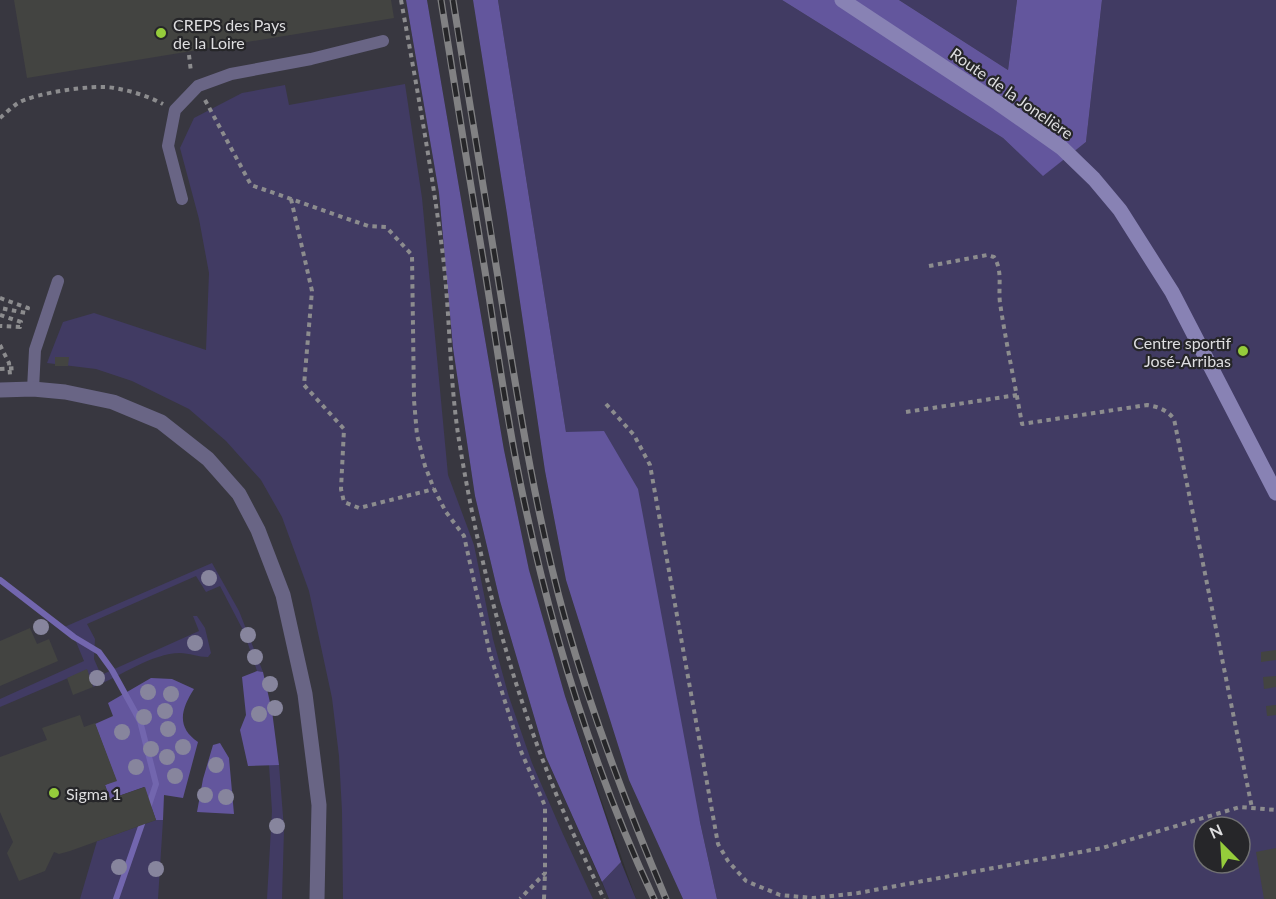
<svg xmlns="http://www.w3.org/2000/svg" width="1276" height="899" font-family="Lato,sans-serif">
	<style>
		.built { fill: #383740 }
		.green { fill: #413b63; fill-rule: evenodd }
		.forest { fill: #63569d }
		.lines { fill: none; stroke-linecap: round; stroke-linejoin: round }
		.stream { stroke: #7266ae; stroke-width: 6 }
		.building { fill: #434441 }
		.path { stroke: #8c8c8e; stroke-width: 4; stroke-dasharray: 4.5 4.5; stroke-linecap: butt }
		.lane { stroke: #696585; stroke-width: 12 }
		.street { stroke: #696585; stroke-width: 15 }
		.secondary { stroke: #8882b4; stroke-width: 15 }
		.rail-casing { stroke: #818183; stroke-width: 7 }
		.rail { stroke: #262629; stroke-width: 4.5; stroke-dasharray: 14; stroke-linecap: butt }
		.tree { fill: #87859d }
		.poi-dot { fill: #95cc3b; stroke: #262629; stroke-width: 2 }
		.labels { text-anchor: middle; dominant-baseline: central; stroke-width: 4.5; stroke-linejoin: round; paint-order: stroke }
		.poi-label { font-size: 16px; fill: #dedee0; stroke: #262629; text-anchor: start }
		.street-label { font-size: 16px; fill: #dedee0; stroke: #262629 }
	</style>
	<rect width="100%" height="100%" fill="#303033"/>
	<path class="built" d="M 0,0 L 406,0 L 439,193 L 453,348 L 475,496 L 500,601 L 546,757 L 609,899 L 0,899 Z
		M 427,0 L 473,0 L 507,214 L 545,471 L 566,580 L 629,780 L 683,899 L 636,899 L 565,696 L 529,571 L 504,450 Z"/>
	<path class="green" d="M 498,0 L 782,0 L 1003,138 L 1043,175 L 1086,142 L 1102,0 L 1276,0 L 1276,899 L 717,899 L 700,822 L 566,432 ZM 1204,827 L 1240,827 L 1240,863 L 1204,863 Z
		M 899,0 L 1017,0 L 1008,70 Z
		M 405,84 L 422,198 L 448,475 L 474,545 L 493,639 L 509,697 L 532,763 L 562,832 L 593,899 L 343,899 L 342,811 L 339,756 L 332,698 L 309,591 L 282,517 L 261,480 L 226,441 L 189,409 L 132,381 L 96,369 L 47,363 L 63,322 L 94,313 L 206,350 L 209,273 L 199,219 L 180,148 L 194,118 L 242,93 L 285,85 L 289,105 Z
		M 212,563 L 239,611 L 263,672 L 257,671 L 244,632 L 220,586 L 206,592 L 196,576 L 87,624 L 95,639 L 94,659 L 101,675 L 199,631 L 193,616 L 197,616 L 205,628 L 211,653 L 208,657 C 198,657 189,653 180,653 C 152,653 120,677 93,687 L 87,670 L 0,707 L 0,699 L 84,661 L 74,637 L 62,628 Z
		M 269,765 L 279,765 L 284,829 L 282,899 L 267,899 L 272,811 Z
		M 156,820 L 163,820 L 158,899 L 80,899 L 97,841 Z
		M 621,862 L 636,899 L 609,899 L 602,882 Z"/>
	<path class="forest" d="M 406,0 L 427,0 L 504,450 L 529,570 L 565,696 L 621,862 L 602,882 L 546,757 L 500,601 L 475,496 L 453,348 L 439,193 Z
		M 473,0 L 498,0 L 566,432 L 604,431 L 638,489 L 700,822 L 717,899 L 683,899 L 629,780 L 566,580 L 545,471 L 507,214 Z
		M 782,0 L 899,0 L 1008,70 L 1017,0 L 1102,0 L 1086,142 L 1043,176 L 1003,138 Z
		M 257,671 L 263,672 L 272,711 L 279,765 L 248,766 L 240,730 L 246,715 L 242,677 Z
		M 151,678 L 172,679 L 194,689 C 181,709 176,727 198,742 L 183,798 L 164,795 L 163,820 L 156,820 L 144,787 L 110,799 L 105,785 L 116,780 L 95,724 L 113,716 L 108,703 Z
		M 220,743 L 229,758 L 234,814 L 197,812 L 203,779 L 213,745 Z"/>
	<g class="lines">
		<path class="stream" d="M 0,580 L 74,637 L 99,652 L 112,670 L 140,721 L 156,784 L 148,808
			M 116,899 L 144,818"/>
	</g>
	<path class="building" d="M 14,0 L 391,0 L 394,18 L 27,78 Z
		M 55,357 L 69,357 L 68,366 L 55,366 Z
		M 30,628 L 37,644 L 49,639 L 58,661 L 0,686 L 0,641 Z
		M 1276,650 L 1276,660 L 1261,662 L 1261,652 Z
		M 87,669 L 93,687 L 73,695 L 67,678 Z
		M 1276,676 L 1276,687 L 1264,689 L 1263,677 Z
		M 1276,705 L 1276,715 L 1267,716 L 1266,706 Z
		M 80,715 L 84,727 L 95,723 L 117,781 L 105,785 L 110,799 L 145,787 L 156,820 L 70,851 L 59,854 L 54,852 L 45,871 L 19,881 L 7,853 L 13,842 L 0,812 L 0,757 L 47,740 L 42,728 Z
		M 1276,848 L 1276,899 L 1264,899 L 1256,852 Z"/>
	<g class="lines">
		<path class="path" d="M 401,0 C 416,82 431,165 442,248 C 450,310 449,372 458,434 C 476,548 506,668 549,776 C 565,818 585,859 604,899
			M 189,55 L 191,72
			M 205,100 L 251,185 L 368,226 L 386,227 L 412,255 L 414,400 L 417,435 L 425,466 L 434,489 L 446,512 L 464,536 L 490,654 L 520,749 L 545,806 L 545,873 L 520,899
			M 0,118 C 6,113 12,107 18,103 C 35,93 94,84 114,88 C 132,91 148,96 163,104
			M 291,199 L 312,291 L 304,385 L 344,429 L 341,489 L 344,502 L 359,508 L 434,489
			M 929,266 L 987,255 L 994,257 C 1003,271 998,287 1000,303 C 1006,343 1015,384 1022,424 L 1147,405 C 1159,407 1167,410 1174,419 L 1252,808
			M 0,298 L 28,308 L 26,313 L 0,308
			M 0,315 L 21,322 L 20,327 L 0,326
			M 0,345 L 9,363 L 10,375
			M 0,369 L 18,368
			M 606,404 L 634,435 L 650,465 L 718,844 L 728,861 L 746,881 L 780,895 L 813,898 L 858,893 L 1102,848 L 1240,807 L 1276,810
			M 906,412 L 1017,395
			M 544,899 L 545,873"/>
		<path class="lane" d="M 182,199 L 168,146 L 175,110 L 198,86 L 231,74 L 311,59 L 383,41
			M 33,389 L 35,350 L 58,281"/>
		<path class="street" d="M 0,390 L 33,389 L 65,392 L 113,402 L 161,422 L 208,459 L 239,494 L 258,530 L 283,595 L 305,694 L 319,805 L 317,899"/>
		<path class="secondary" d="M 842,0 L 998,103 L 1062,148 L 1094,179 L 1120,210 L 1172,292 L 1276,493"/>
		<defs>
			<path id="rail" d="M 441,0 C 455,90 470,181 485,271 C 497,346 507,422 523,496 C 552,634 594,771 654,899
				M 453,0 C 468,97 485,193 500,290 C 518,400 535,511 565,619 C 592,715 627,807 666,899"/>
		</defs>
		<use href="#rail" class="rail-casing"/>
		<use href="#rail" class="rail"/>
	</g>
	<g class="tree">
		<circle cx="209" cy="578" r="8"/>
		<circle cx="41" cy="627" r="8"/>
		<circle cx="248" cy="635" r="8"/>
		<circle cx="195" cy="643" r="8"/>
		<circle cx="255" cy="657" r="8"/>
		<circle cx="97" cy="678" r="8"/>
		<circle cx="270" cy="684" r="8"/>
		<circle cx="148" cy="692" r="8"/>
		<circle cx="171" cy="694" r="8"/>
		<circle cx="275" cy="708" r="8"/>
		<circle cx="165" cy="711" r="8"/>
		<circle cx="259" cy="714" r="8"/>
		<circle cx="144" cy="717" r="8"/>
		<circle cx="168" cy="729" r="8"/>
		<circle cx="122" cy="732" r="8"/>
		<circle cx="183" cy="747" r="8"/>
		<circle cx="151" cy="749" r="8"/>
		<circle cx="167" cy="757" r="8"/>
		<circle cx="216" cy="765" r="8"/>
		<circle cx="136" cy="767" r="8"/>
		<circle cx="175" cy="776" r="8"/>
		<circle cx="205" cy="795" r="8"/>
		<circle cx="226" cy="797" r="8"/>
		<circle cx="277" cy="826" r="8"/>
		<circle cx="119" cy="867" r="8"/>
		<circle cx="156" cy="869" r="8"/>
	</g>
	<g class="poi-dot">
		<circle cx="161" cy="33" r="6"/>
		<circle cx="1243" cy="351" r="6"/>
		<circle cx="54" cy="793" r="6"/>
	</g>
	<g class="labels">
		<g class="poi-label">
			<text x="173" y="24">CREPS des Pays<tspan x="173" dy="18">de la Loire</tspan></text>
			<text x="1231" y="342" text-anchor="end">Centre sportif<tspan x="1231" dy="18">José-Arribas</tspan></text>
			<text x="66" y="793">Sigma 1</text>
		</g>
		<g class="street-label">
			<text transform="translate(1012 93) rotate(35)">Route de la Jonelière</text>
		</g>
	</g>
	<g transform="translate(1222 845) rotate(336)"><circle r="28" fill="#262629" stroke="#707072" stroke-width="1.5"/>
	<path d="M0-4.5L10 22L0 15L-10 22Z" fill="#95cc3b"/>
	<text y="-9" font-size="16" font-weight="bold" text-anchor="middle" fill="#dedee0">N</text>
	</g>
</svg>
